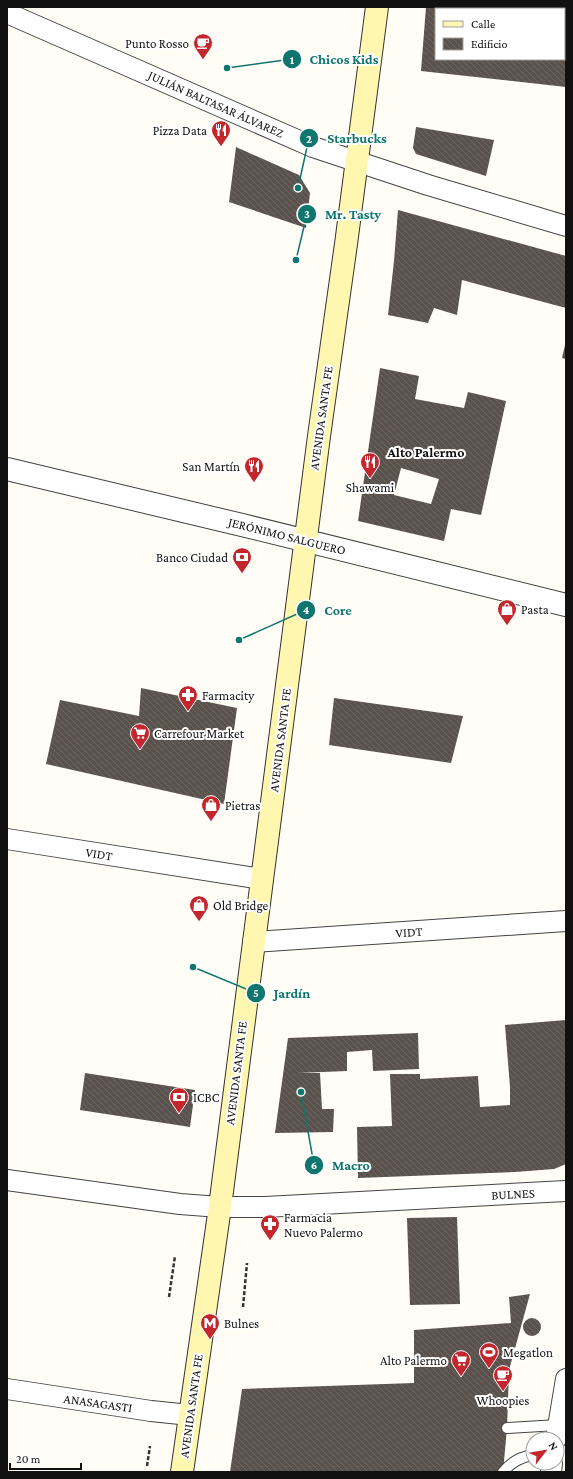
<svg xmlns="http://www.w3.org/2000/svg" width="573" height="1479" font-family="'Crimson Pro',serif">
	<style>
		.building { fill: url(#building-back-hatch); fill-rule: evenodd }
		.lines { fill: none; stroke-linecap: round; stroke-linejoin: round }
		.service-casing { stroke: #444; stroke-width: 12 }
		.minor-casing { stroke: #444; stroke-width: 22 }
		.tertiary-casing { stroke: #444; stroke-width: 24 }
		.secondary-casing { stroke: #333; stroke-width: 24 }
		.path { stroke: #333; stroke-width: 2.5; stroke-dasharray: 4 2; stroke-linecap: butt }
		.service { stroke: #fff; stroke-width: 10 }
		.minor { stroke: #fff; stroke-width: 20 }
		.tertiary { stroke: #fff; stroke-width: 22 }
		.secondary { stroke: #fff6b0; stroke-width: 22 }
		.labels { text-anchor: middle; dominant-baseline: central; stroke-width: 4; stroke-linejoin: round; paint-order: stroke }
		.poi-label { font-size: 13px; fill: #111; stroke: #fff; text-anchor: start }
		.street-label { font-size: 13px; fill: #111; stroke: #fff }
		.neighbourhood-label { font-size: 14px; font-weight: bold; fill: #111; stroke: #fff }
		.leader { fill: none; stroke: #0f766e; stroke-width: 1.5 }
		.callout-dot { fill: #0f766e; stroke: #fff; stroke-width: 1.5 }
		.mark-label { font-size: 12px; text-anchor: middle; font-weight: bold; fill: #fff }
		.callout-label { font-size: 14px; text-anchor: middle; font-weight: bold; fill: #0f766e; stroke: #fff; stroke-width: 4; stroke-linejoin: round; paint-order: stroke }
	</style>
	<defs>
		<pattern id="building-back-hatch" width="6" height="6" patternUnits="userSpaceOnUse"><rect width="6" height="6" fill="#5a524d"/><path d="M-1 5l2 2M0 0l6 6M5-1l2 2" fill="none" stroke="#6d6662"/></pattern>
	</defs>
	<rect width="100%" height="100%" fill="#fffdf5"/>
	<path class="building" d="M 426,7 L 566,7 L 566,87 L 421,71 ZM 436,9 L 564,9 L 564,59 L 436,59 Z
		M 416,127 L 494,140 L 486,176 L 416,154 L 413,148 Z
		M 236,147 L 299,175 L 310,193 L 306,228 L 229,202 Z
		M 398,210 L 566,256 L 566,308 L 462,280 L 457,315 L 434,308 L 428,323 L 388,315 L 394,261 Z
		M 565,345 L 566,345 L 566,359 L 562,358 Z
		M 380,368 L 419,376 L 415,399 L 464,408 L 468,392 L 506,401 L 481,515 L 451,509 L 444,541 L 358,521 ZM 401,468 L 439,479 L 431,504 L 394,495 Z
		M 141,688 L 237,708 L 224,804 L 46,764 L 60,700 L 139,716 Z
		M 334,698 L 463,716 L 451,763 L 329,745 Z
		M 566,1020 L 566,1164 L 554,1169 L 515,1172 L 358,1178 L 357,1127 L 392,1126 L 390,1074 L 420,1074 L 420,1079 L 478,1076 L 480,1107 L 510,1105 L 510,1087 L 505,1025 Z
		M 418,1033 L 419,1069 L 373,1071 L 372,1050 L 347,1052 L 347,1071 L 298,1073 L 320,1073 L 322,1109 L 334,1109 L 333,1132 L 275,1133 L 288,1038 Z
		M 85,1073 L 195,1090 L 190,1127 L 80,1110 Z
		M 457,1217 L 460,1304 L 410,1305 L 407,1218 Z
		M 530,1294 L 509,1370 L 507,1428 L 503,1472 L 230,1472 L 242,1389 L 414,1383 L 414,1330 L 511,1323 L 509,1297 Z
		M523 1327a9 9 0 1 1 18 0a9 9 0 1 1-18 0Z"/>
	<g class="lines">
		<defs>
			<path id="service" d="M 507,1428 L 558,1425
				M 503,1472 C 511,1462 520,1457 533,1455"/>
			<path id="minor" d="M 7,13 L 313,147 L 428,185 L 566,226
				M 7,839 L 262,879
				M 253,942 L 566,921
				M 7,1180 L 180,1204 L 220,1207 L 265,1207 L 566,1191
				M 7,1389 L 151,1411 L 190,1415
				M 556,1439 L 566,1379
				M 551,1472 L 552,1463"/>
			<path id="tertiary" d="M 7,469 L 242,525 L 566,605"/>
			<path id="secondary" d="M 182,1472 L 220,1207 L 319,436 L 346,244 L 377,7"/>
		</defs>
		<use href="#service" class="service-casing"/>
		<use href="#minor" class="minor-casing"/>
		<use href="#tertiary" class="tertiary-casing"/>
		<use href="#secondary" class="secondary-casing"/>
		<path class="path" d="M 169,1297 L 175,1256
			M 243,1307 L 247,1263
			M 147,1466 L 150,1446"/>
		<use href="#service" class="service"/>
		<use href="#minor" class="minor"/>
		<use href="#tertiary" class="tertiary"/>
		<use href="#secondary" class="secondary"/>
	</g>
	<defs>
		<symbol id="cafe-pin" viewBox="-11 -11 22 30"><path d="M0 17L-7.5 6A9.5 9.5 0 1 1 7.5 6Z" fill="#c4262e" stroke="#fff"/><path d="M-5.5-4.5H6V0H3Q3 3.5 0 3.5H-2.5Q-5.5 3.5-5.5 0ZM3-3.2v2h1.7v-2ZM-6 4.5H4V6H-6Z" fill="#fff"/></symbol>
		<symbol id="restaurant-pin" viewBox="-11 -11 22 30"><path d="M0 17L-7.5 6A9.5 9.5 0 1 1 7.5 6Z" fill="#c4262e" stroke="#fff"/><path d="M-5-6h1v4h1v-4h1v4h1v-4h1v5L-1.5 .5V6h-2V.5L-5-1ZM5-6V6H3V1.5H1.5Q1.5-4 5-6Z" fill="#fff"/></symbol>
		<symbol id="bank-pin" viewBox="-11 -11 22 30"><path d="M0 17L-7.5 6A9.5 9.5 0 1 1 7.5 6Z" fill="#c4262e" stroke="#fff"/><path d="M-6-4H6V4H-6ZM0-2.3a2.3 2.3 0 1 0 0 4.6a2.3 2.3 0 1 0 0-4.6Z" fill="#fff"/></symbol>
		<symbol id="shop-pin" viewBox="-11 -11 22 30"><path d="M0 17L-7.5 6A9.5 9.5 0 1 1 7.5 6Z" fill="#c4262e" stroke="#fff"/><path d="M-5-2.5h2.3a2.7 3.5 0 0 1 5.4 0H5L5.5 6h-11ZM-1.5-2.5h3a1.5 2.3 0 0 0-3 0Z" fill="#fff"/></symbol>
		<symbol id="pharmacy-pin" viewBox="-11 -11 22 30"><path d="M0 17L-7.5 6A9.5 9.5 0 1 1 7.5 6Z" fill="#c4262e" stroke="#fff"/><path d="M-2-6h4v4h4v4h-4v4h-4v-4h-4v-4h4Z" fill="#fff"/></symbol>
		<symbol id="supermarket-pin" viewBox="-11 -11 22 30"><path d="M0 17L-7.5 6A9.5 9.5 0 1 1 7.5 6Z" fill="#c4262e" stroke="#fff"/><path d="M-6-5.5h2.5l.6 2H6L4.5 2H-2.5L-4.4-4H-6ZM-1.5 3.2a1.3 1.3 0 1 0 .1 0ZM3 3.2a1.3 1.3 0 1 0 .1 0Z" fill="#fff"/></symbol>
		<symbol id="metro-pin" viewBox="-11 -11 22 30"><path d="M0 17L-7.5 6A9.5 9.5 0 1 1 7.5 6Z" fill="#c4262e" stroke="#fff"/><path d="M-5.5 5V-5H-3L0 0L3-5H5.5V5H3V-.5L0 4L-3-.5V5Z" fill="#fff"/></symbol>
		<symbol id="stadium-pin" viewBox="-11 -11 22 30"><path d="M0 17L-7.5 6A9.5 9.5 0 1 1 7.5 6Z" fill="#c4262e" stroke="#fff"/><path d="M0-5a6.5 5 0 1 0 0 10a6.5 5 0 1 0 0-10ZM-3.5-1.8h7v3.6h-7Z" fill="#fff"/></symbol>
	</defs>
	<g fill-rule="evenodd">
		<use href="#cafe-pin" x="192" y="32" width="22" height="30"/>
		<use href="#restaurant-pin" x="210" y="119" width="22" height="30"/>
		<use href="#restaurant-pin" x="359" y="451" width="22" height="30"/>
		<use href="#restaurant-pin" x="243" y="455" width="22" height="30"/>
		<use href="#bank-pin" x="231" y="546" width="22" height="30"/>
		<use href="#shop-pin" x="496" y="598" width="22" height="30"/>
		<use href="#pharmacy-pin" x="177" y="684" width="22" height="30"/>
		<use href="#supermarket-pin" x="129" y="722" width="22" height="30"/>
		<use href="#shop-pin" x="200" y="794" width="22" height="30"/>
		<use href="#shop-pin" x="188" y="894" width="22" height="30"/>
		<use href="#bank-pin" x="168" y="1086" width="22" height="30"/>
		<use href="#pharmacy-pin" x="259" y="1213" width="22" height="30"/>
		<use href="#metro-pin" x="199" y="1312" width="22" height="30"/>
		<use href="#stadium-pin" x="478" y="1341" width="22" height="30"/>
		<use href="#supermarket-pin" x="450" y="1349" width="22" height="30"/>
		<use href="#cafe-pin" x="492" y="1364" width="22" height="30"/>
	</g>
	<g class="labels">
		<g class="poi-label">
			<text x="189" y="43" text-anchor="end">Punto Rosso</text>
			<text x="207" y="130" text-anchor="end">Pizza Data</text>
			<text x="240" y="466" text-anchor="end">San Martín</text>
			<text x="370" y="487" text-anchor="middle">Shawami</text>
			<text x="228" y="557" text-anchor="end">Banco Ciudad</text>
			<text x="521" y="609">Pasta</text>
			<text x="202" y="695">Farmacity</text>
			<text x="154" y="733">Carrefour Market</text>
			<text x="225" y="805">Pietras</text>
			<text x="213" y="905">Old Bridge</text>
			<text x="193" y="1097">ICBC</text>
			<text x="284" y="1217">Farmacia<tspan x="284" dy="15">Nuevo Palermo</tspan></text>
			<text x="224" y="1323">Bulnes</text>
			<text x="503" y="1352">Megatlon</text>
			<text x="447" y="1360" text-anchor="end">Alto Palermo</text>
			<text x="503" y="1400" text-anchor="middle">Whoopies</text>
		</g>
		<g class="street-label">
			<text transform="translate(216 104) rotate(24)">JULIÁN BALTASAR ÁLVAREZ</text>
			<text transform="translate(321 418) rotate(-82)">AVENIDA SANTA FE</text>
			<text transform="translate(287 536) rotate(14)">JERÓNIMO SALGUERO</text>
			<text transform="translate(280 740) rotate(-83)">AVENIDA SANTA FE</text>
			<text transform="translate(99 854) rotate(9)">VIDT</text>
			<text transform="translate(409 932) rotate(-4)">VIDT</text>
			<text transform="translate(236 1073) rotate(-83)">AVENIDA SANTA FE</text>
			<text transform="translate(513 1194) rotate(-3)">BULNES</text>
			<text transform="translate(98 1403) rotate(8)">ANASAGASTI</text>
			<text transform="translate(191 1406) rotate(-82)">AVENIDA SANTA FE</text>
		</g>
		<g class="neighbourhood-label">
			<text x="426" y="452">Alto Palermo</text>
		</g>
	</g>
	<path class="leader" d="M227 68L292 59M298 188L309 138M296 260L307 214M239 640L306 610M193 967L256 993M301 1092L314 1165"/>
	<g class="callout-dot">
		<circle cx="227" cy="68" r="4"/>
		<circle cx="298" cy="188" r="4"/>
		<circle cx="296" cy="260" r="4"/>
		<circle cx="239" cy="640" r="4"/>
		<circle cx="193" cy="967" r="4"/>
		<circle cx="301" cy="1092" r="4"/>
		<circle cx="292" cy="59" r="10"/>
		<circle cx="309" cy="138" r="10"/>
		<circle cx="307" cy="214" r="10"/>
		<circle cx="306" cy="610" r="10"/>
		<circle cx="256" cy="993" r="10"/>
		<circle cx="314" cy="1165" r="10"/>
	</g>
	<g class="mark-label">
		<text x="292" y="64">1</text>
		<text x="309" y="143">2</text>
		<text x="307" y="218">3</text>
		<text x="306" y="614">4</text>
		<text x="256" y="997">5</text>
		<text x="314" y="1169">6</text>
	</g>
	<g class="callout-label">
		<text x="344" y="64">Chicos Kids</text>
		<text x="357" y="143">Starbucks</text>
		<text x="353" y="219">Mr. Tasty</text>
		<text x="338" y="615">Core</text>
		<text x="292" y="998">Jardín</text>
		<text x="351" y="1170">Macro</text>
	</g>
	<rect width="573" height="1479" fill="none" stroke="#111111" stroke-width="16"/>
	<rect x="435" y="8" width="130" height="52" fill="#ffffff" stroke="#a0a0a0"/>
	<rect x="443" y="21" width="20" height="6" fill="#fff6b0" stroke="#a0a0a0"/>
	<text x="471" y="28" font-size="12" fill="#111111">Calle</text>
	<rect x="443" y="38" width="20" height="12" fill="url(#building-back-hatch)" stroke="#a0a0a0"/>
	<text x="471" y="48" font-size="12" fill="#111111">Edificio</text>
	<g transform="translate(545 1451) rotate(59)"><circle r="19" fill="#ffffff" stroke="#a0a0a0"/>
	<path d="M0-3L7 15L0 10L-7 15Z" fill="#c4262e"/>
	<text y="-6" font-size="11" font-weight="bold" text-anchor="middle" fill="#111111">N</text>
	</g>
	<path d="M10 1463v6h71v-6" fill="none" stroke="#111111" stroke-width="2"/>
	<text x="16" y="1463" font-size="12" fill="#111111" stroke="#ffffff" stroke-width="3" paint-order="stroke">20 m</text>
</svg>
